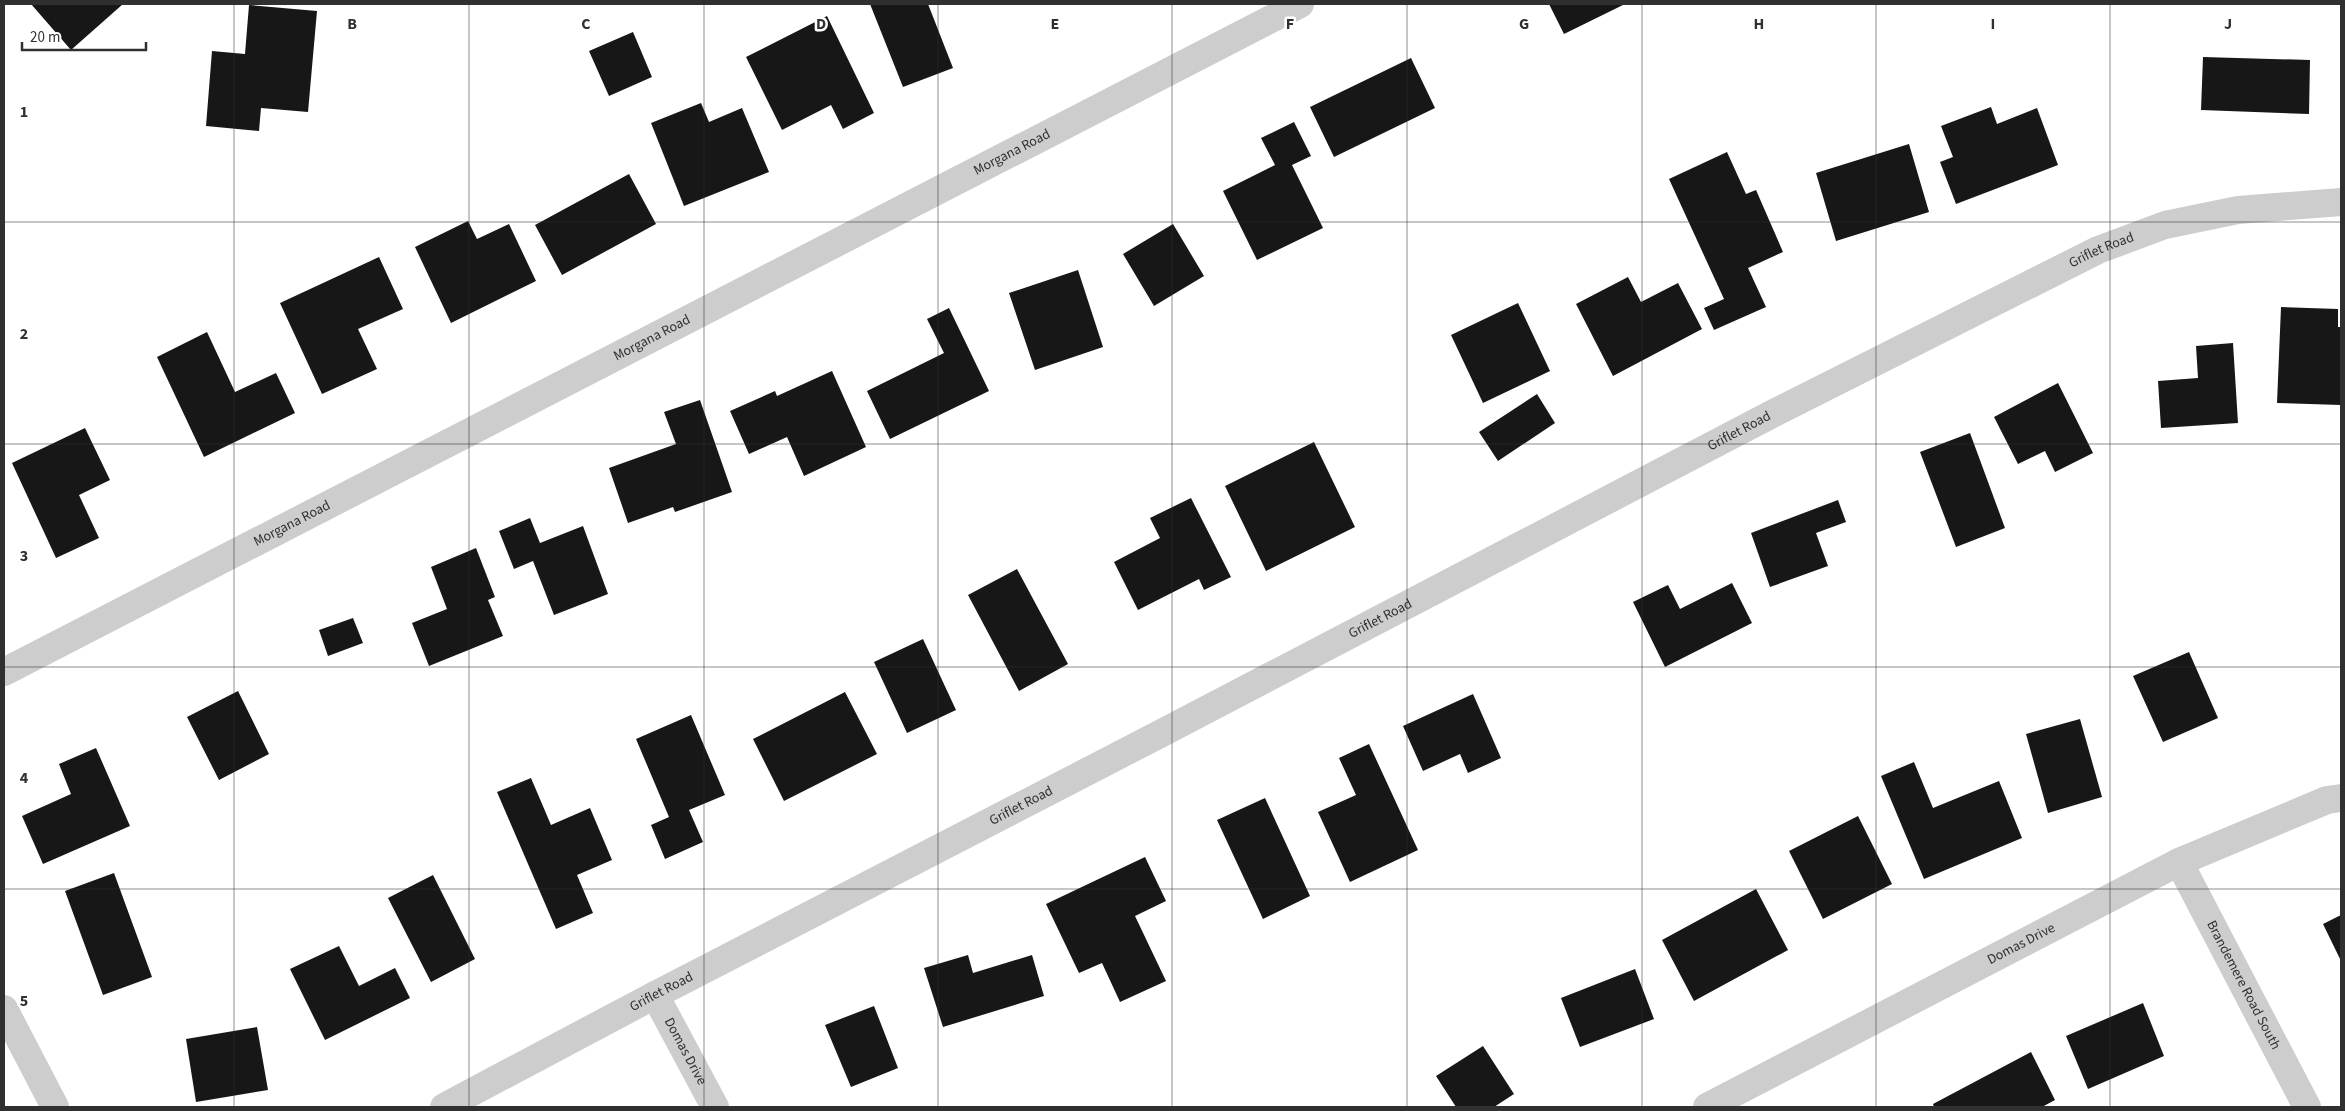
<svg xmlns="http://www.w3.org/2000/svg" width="2345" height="1111" font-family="'Source Sans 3',sans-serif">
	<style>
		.building { fill: #171717 }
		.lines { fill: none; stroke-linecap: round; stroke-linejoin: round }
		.minor { stroke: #cdcdcd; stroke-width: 28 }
		.grid { fill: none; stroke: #303030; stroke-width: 1; stroke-opacity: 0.55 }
		.labels { text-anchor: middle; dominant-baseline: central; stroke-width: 5; stroke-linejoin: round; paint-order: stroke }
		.street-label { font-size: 14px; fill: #303030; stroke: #fff }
		.grid-label { font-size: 16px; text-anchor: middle; font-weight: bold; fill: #303030; stroke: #fff; stroke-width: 5; stroke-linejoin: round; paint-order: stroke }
	</style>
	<rect width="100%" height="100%" fill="#fff"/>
	<path class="building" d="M 31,4 L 123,4 L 71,50 Z
		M 870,4 L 928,4 L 953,68 L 903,87 Z
		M 1549,4 L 1625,4 L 1564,34 Z
		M 249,5 L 317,11 L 308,112 L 261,108 L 259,131 L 206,126 L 212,51 L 245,54 Z
		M 827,16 L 874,113 L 843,129 L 831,105 L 782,130 L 746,57 Z
		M 633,32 L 652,77 L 609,96 L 589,51 Z
		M 2203,57 L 2310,60 L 2309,114 L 2201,110 Z
		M 1411,58 L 1435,108 L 1334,157 L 1310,107 Z
		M 701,103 L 709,122 L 742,108 L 769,172 L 684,206 L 651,123 Z
		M 1991,107 L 1997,124 L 2037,108 L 2058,165 L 1956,204 L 1940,162 L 1953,157 L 1941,126 Z
		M 1294,122 L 1311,156 L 1292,165 L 1323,228 L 1257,260 L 1223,191 L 1275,165 L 1261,138 Z
		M 1909,144 L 1929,212 L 1836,241 L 1816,173 Z
		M 1727,152 L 1746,194 L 1756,190 L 1783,252 L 1748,268 L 1766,307 L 1714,330 L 1704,308 L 1724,299 L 1669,179 Z
		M 629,174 L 656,224 L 562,275 L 535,225 Z
		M 468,221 L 477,239 L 509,224 L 536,281 L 451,323 L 415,247 Z
		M 1173,224 L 1204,276 L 1154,306 L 1123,254 Z
		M 379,257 L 403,309 L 358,329 L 377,369 L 322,394 L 280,303 Z
		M 1078,270 L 1103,347 L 1035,370 L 1009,293 Z
		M 1628,277 L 1641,302 L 1678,283 L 1702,329 L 1613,376 L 1576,304 Z
		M 1518,303 L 1550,371 L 1483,403 L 1451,335 Z
		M 2281,307 L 2338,309 L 2338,327 L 2341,327 L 2341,405 L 2277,403 Z
		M 949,308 L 989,391 L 890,439 L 867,391 L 944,353 L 927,319 Z
		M 207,332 L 235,392 L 276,373 L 295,413 L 204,457 L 157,357 Z
		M 2233,343 L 2238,423 L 2161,428 L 2158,381 L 2198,378 L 2196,346 Z
		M 832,371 L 866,447 L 804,476 L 787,437 L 749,454 L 730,411 L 775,391 L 777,396 Z
		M 2058,383 L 2093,453 L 2055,472 L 2045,451 L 2018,464 L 1994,417 Z
		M 1537,394 L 1555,423 L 1498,461 L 1479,432 Z
		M 700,400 L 732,492 L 675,512 L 673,507 L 628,523 L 609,468 L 676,444 L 664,412 Z
		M 85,428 L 110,480 L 79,495 L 99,538 L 56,558 L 12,463 Z
		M 1970,433 L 2005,528 L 1956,547 L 1920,452 Z
		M 1314,442 L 1355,527 L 1266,571 L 1225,486 Z
		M 1191,498 L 1231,577 L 1204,590 L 1199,579 L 1138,610 L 1114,562 L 1160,538 L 1150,518 Z
		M 1838,500 L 1846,522 L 1816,533 L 1828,566 L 1770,587 L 1751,533 Z
		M 530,518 L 540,543 L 583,526 L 608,594 L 554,615 L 533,561 L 514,569 L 499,531 Z
		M 476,548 L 495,597 L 488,600 L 503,636 L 429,666 L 412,623 L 447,609 L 431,567 Z
		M 1017,569 L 1068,664 L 1019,691 L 968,595 Z
		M 1732,583 L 1752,623 L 1665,667 L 1633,602 L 1668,585 L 1680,609 Z
		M 353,618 L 363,643 L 328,656 L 319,630 Z
		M 923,639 L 956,710 L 907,733 L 874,662 Z
		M 2189,652 L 2218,718 L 2163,742 L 2133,676 Z
		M 238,691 L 269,754 L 219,780 L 187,717 Z
		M 845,692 L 877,754 L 784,801 L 753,739 Z
		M 1473,694 L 1501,758 L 1468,773 L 1460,754 L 1423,771 L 1403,726 Z
		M 691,715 L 725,795 L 689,810 L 703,842 L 665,859 L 651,825 L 669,817 L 636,739 Z
		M 2080,719 L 2102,797 L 2048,813 L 2026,734 Z
		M 1369,744 L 1418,850 L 1350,882 L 1318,812 L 1356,795 L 1339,758 Z
		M 96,748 L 130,826 L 43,864 L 22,816 L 71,794 L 59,764 Z
		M 1914,762 L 1933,808 L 1999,781 L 2022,838 L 1924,879 L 1881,776 Z
		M 531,778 L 551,825 L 590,808 L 612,860 L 577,875 L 593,913 L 556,929 L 497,792 Z
		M 1265,798 L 1310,896 L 1263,919 L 1217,820 Z
		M 1858,816 L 1892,884 L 1823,919 L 1789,851 Z
		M 1145,857 L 1166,901 L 1135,916 L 1166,981 L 1120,1002 L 1102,963 L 1079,973 L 1046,904 Z
		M 114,873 L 152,977 L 103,995 L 65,891 Z
		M 433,875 L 475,959 L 431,982 L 388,898 Z
		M 1756,889 L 1788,950 L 1694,1001 L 1662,940 Z
		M 2341,915 L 2341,961 L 2323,924 Z
		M 339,946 L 359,986 L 395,968 L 410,998 L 325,1040 L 290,969 Z
		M 968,955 L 973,973 L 1032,955 L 1044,996 L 943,1027 L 924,968 Z
		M 1635,969 L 1654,1019 L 1580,1047 L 1561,998 Z
		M 2143,1003 L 2164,1056 L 2088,1089 L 2066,1036 Z
		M 874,1006 L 898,1068 L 851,1087 L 825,1025 Z
		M 257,1027 L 268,1090 L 196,1102 L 186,1039 Z
		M 1483,1046 L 1514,1094 L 1494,1107 L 1456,1107 L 1436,1076 Z
		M 2031,1052 L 2055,1100 L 2042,1107 L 1934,1107 L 1933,1104 Z"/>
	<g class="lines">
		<g class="minor">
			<path id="s1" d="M 4,672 L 1300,4"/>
			<path id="s2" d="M 2179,862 L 2307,1107"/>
			<path id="s3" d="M 655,995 L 715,1107"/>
			<path d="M 4,1009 L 55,1107"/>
			<path id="s4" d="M 444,1107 L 655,995 L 1158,735 L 1774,413 L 2098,250 L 2165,225 L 2238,210 L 2341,202"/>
			<path id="s5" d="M 1707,1107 L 2179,862 L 2327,800 L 2341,798"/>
		</g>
	</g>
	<path class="grid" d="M 234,4 L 234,1107M 469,4 L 469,1107M 704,4 L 704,1107M 938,4 L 938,1107M 1172,4 L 1172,1107M 1407,4 L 1407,1107M 1642,4 L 1642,1107M 1876,4 L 1876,1107M 2110,4 L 2110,1107M 4,222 L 2341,222M 4,444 L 2341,444M 4,667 L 2341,667M 4,889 L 2341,889"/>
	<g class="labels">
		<g class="street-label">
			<text stroke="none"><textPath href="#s1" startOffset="1134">Morgana Road</textPath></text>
			<text stroke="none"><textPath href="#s4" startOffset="1866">Griflet Road</textPath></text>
			<text stroke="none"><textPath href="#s1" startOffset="729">Morgana Road</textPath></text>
			<text stroke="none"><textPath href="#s4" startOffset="1461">Griflet Road</textPath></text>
			<text stroke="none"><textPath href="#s1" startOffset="324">Morgana Road</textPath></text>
			<text stroke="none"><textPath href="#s4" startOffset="1056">Griflet Road</textPath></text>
			<text stroke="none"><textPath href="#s4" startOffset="651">Griflet Road</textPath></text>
			<text stroke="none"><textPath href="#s5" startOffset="354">Domas Drive</textPath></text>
			<text stroke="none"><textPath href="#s2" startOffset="139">Brandemere Road South</textPath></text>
			<text stroke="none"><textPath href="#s4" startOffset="246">Griflet Road</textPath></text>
			<text stroke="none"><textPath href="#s3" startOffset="64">Domas Drive</textPath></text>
		</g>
	</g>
	<g class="grid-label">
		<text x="352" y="29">B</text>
		<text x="586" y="29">C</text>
		<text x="821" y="29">D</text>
		<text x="1055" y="29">E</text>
		<text x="1290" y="29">F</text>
		<text x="1524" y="29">G</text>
		<text x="1759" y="29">H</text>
		<text x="1993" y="29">I</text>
		<text x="2228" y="29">J</text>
		<text x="24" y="117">1</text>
		<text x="24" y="339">2</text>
		<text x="24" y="561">3</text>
		<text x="24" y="783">4</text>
		<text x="24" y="1006">5</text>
	</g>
	<rect width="2345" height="1111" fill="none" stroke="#303030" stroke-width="10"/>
	<path d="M22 42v8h124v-8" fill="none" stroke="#303030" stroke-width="2.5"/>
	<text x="30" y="42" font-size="15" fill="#303030" stroke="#ffffff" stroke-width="4" paint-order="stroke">20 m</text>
</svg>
